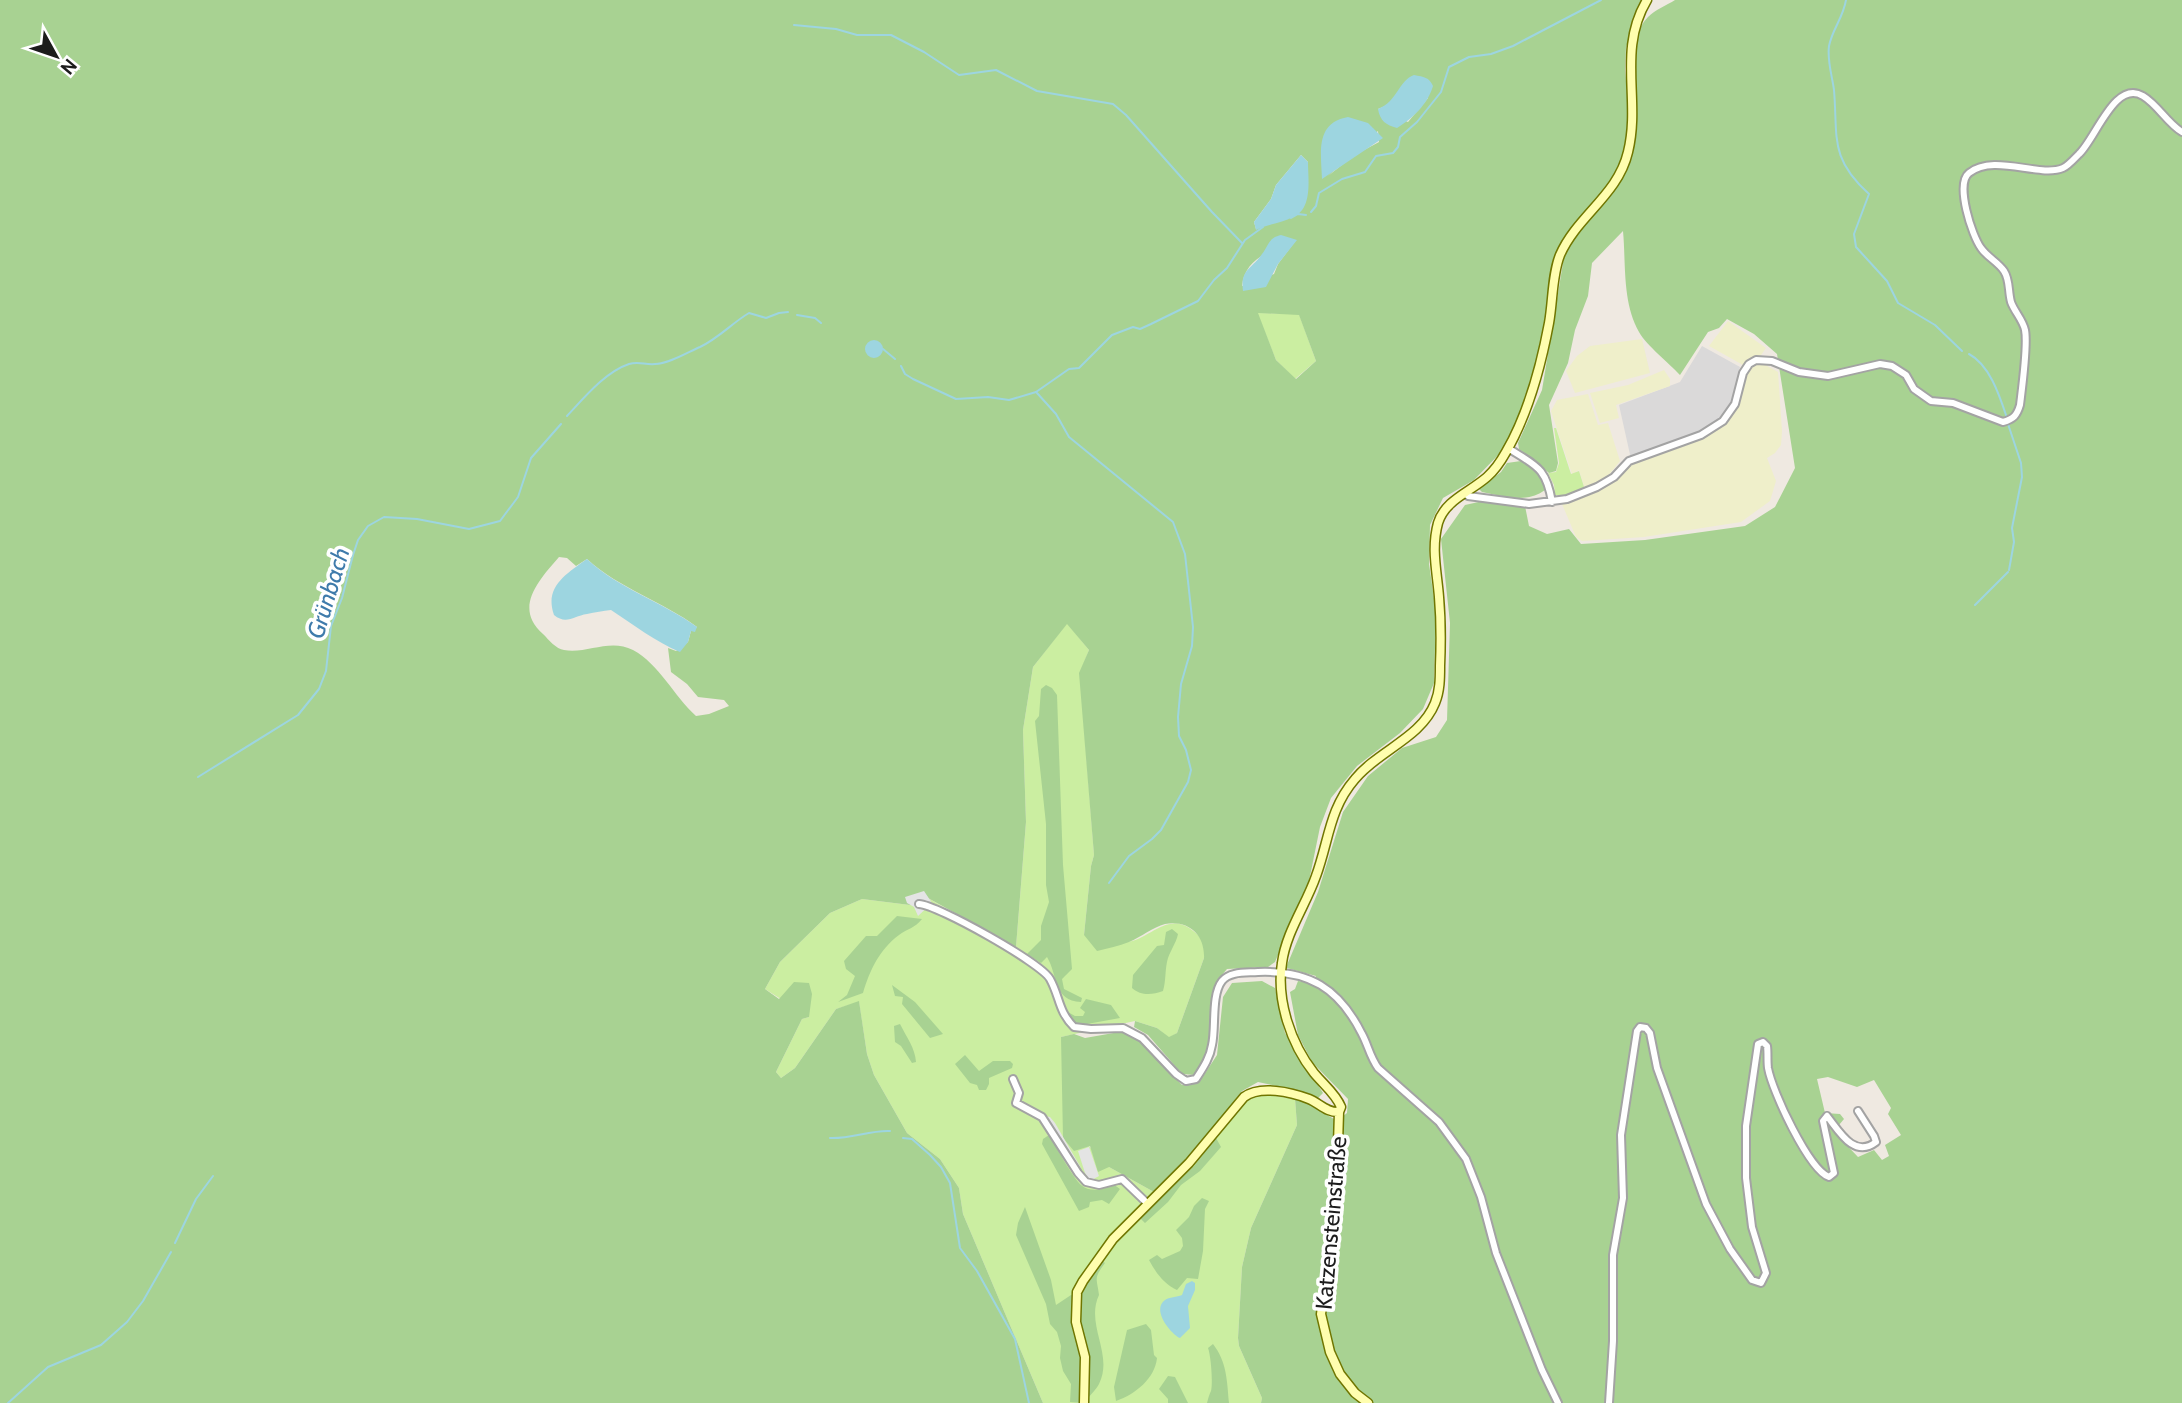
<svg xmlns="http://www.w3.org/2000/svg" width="2182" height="1403" font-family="Cabin,sans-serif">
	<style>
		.residential { fill: #dad9d9 }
		.farmland { fill: #efefca }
		.grass { fill: #cbeea1 }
		.forest { fill: #a8d292; fill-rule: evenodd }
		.parking { fill: #e4e4e4 }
		.water { fill: #9dd5e0 }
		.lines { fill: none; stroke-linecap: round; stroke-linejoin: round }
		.stream { stroke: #9dd5e0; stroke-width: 2 }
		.street-casing { stroke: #a3a3a3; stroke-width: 10 }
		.secondary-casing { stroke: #707600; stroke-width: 11 }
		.street { stroke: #fff; stroke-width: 6 }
		.secondary { stroke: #fffeaf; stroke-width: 8 }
		.labels { text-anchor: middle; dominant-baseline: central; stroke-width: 7; stroke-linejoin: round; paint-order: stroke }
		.street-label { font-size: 23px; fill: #1c1c1c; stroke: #fff }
		.water-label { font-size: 24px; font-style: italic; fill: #3f7bab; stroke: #fff }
	</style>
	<rect width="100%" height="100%" fill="#efe9e1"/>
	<path class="residential" d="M 1702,346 L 1740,367 L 1729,414 L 1705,431 L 1631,459 L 1619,405 L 1680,382 Z"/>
	<path class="farmland" d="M 1728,321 L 1766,348 L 1761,355 L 1752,358 L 1743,365 L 1709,346 Z
		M 1642,339 L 1650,373 L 1575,393 L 1566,371 L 1577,356 L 1590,346 Z
		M 1760,362 L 1778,372 L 1782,431 L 1781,445 L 1775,453 L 1767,458 L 1776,481 L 1770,501 L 1741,522 L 1644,537 L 1582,541 L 1576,537 L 1562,504 L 1598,491 L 1616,479 L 1631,463 L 1723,423 L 1736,410 L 1746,377 L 1752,367 Z
		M 1664,370 L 1670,379 L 1670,386 L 1616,405 L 1619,418 L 1600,423 L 1590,393 L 1628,385 Z
		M 1588,394 L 1598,425 L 1608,423 L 1620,461 L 1608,476 L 1585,489 L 1579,470 L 1572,474 L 1551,411 L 1557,400 Z"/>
	<path class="grass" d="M 1257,313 L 1299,314 L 1316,361 L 1295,379 L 1276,360 Z
		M 1554,428 L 1556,428 L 1571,474 L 1579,471 L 1585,490 L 1561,498 L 1560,495 L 1555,495 L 1554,485 L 1548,473 L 1556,472 L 1559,463 Z
		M 1067,623 L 1089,650 L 1080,673 L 1094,855 L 1091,866 L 1084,935 C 1097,937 1115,944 1127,942 C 1149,940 1167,911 1192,930 C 1203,938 1205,945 1204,958 L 1177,1033 L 1169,1038 L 1157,1028 L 1135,1021 L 1061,1037 L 1089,1146 L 1109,1167 L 1154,1192 L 1157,1199 L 1210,1144 L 1247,1099 L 1261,1094 L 1295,1099 L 1297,1125 L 1251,1228 L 1242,1267 L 1238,1338 L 1239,1346 L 1262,1398 L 1261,1403 L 1043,1403 L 963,1214 L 959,1188 L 940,1159 L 907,1133 L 874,1075 L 867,1054 L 859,1002 L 836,1009 L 795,1068 L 781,1078 L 776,1072 L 802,1019 L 809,1017 L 765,989 L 780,962 L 830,913 L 862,899 L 910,905 L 928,898 L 993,936 L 1016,947 L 1026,822 L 1023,730 L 1033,667 Z"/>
	<path class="forest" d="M 0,0 L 1643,0 L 1633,22 L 1626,48 L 1625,69 L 1630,130 L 1624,155 L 1614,177 L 1567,236 L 1556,254 L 1545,324 L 1535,366 L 1516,424 L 1504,449 L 1474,480 L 1443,498 L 1430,525 L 1429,564 L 1436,612 L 1434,683 L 1423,709 L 1400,733 L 1357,766 L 1331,798 L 1320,827 L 1309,881 L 1275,962 L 1268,967 L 1227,969 L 1216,982 L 1208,1048 L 1203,1065 L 1195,1075 L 1182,1074 L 1148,1035 L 1134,1027 L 1135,1021 L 1157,1028 L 1169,1037 L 1177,1033 L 1204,958 C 1205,935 1189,920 1165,924 C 1153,927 1141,937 1129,942 C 1119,946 1108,948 1097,951 L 1084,935 L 1091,866 L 1094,855 L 1079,673 L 1089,650 L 1067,624 L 1033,667 L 1023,730 L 1026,822 L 1016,947 L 928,898 L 910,905 L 862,899 L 830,913 L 780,962 L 765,989 L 779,999 L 794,982 L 809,983 L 812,994 L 809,1017 L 802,1019 L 776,1072 L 781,1078 L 795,1068 L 836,1009 L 859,1001 L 867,1054 L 874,1075 L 907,1133 L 940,1159 L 959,1188 L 963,1214 L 1043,1403 L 0,1403 ZM 1395,96 L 1428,98 L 1408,122 L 1378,109 L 1388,105 ZM 1378,131 L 1379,142 L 1353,156 L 1328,176 ZM 1301,155 L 1308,162 C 1308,221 1306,209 1256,229 L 1254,222 L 1271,199 L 1276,185 ZM 1296,240 L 1278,264 L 1274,274 L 1242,286 C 1245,257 1273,250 1296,240 ZM 1258,313 L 1299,315 L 1316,361 L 1296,379 L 1276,360 ZM 559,557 L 567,558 L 576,566 L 587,559 C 620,589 662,601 697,627 L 691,631 L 688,642 L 676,651 L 668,648 L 671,672 L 687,684 L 698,697 L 724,700 L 729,706 L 709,714 L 696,716 C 674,696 659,664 633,650 C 610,638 587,654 564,650 C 556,649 549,640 543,634 C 513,608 539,580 559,557 Z
		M 1675,0 L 2182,0 L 2182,1403 L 1261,1403 L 1262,1398 L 1239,1346 L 1238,1338 L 1242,1267 L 1251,1228 L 1297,1125 L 1295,1099 L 1308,1103 L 1337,1121 L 1347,1113 L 1348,1099 L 1312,1062 L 1298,1035 L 1290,992 L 1295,989 L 1298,981 L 1313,983 L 1316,976 L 1287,968 L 1287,965 L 1318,892 L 1343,812 L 1368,776 L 1402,748 L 1436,737 L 1447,720 L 1450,623 L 1441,539 L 1465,505 L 1483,501 L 1525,506 L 1529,526 L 1547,534 L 1569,529 L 1581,544 L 1645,540 L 1745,526 L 1775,507 L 1795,468 L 1777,354 L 1754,334 L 1727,319 L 1719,328 L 1708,332 L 1680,375 C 1669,363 1647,346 1639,332 C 1622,302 1626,263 1623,231 L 1592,263 L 1588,296 L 1575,330 L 1568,363 L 1549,405 L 1558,463 L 1556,471 L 1549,473 L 1519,449 L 1518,443 L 1542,390 L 1564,257 C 1585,215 1621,199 1633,149 C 1641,112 1620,45 1648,17 C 1655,10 1667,5 1675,0 ZM 1828,1077 L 1857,1087 L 1874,1080 L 1891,1108 L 1888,1114 L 1901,1135 L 1885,1145 L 1889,1156 L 1882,1160 L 1874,1150 L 1858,1157 L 1838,1136 L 1839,1125 L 1844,1119 L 1840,1114 L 1825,1113 L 1817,1079 Z
		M 1521,461 L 1542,475 L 1545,490 C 1526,504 1504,496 1482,492 L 1479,489 L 1501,472 L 1507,463 Z
		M 1046,685 L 1052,688 L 1057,695 L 1063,865 L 1072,969 L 1062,979 L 1064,989 L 1082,998 L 1081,1002 C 1053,1001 1058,975 1047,957 L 1041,963 L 1027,954 L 1041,940 L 1041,926 L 1049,902 L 1046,885 L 1046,824 L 1035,721 L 1039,716 L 1041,689 Z
		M 897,916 L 922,919 C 914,929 908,928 899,935 C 879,950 870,970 863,993 L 838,1002 L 847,995 L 855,976 L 846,969 L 844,961 L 866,936 L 877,936 Z
		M 1172,929 L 1178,934 C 1176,944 1169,952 1167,962 C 1165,971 1166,981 1163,991 C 1152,995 1141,996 1132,988 L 1133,975 L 1157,946 L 1164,945 L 1166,932 Z
		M 1262,981 L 1275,988 L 1285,1033 L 1323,1093 L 1317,1099 L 1296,1090 L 1258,1082 L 1242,1091 L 1200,1145 L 1154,1192 L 1109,1167 L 1098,1172 L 1090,1146 L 1074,1151 L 1063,1138 L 1061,1037 L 1074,1034 L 1085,1038 L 1125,1031 L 1142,1043 L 1182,1085 L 1200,1081 L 1217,1055 L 1223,997 L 1232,983 Z
		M 892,985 L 915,1002 L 943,1034 L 930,1038 L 902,1004 L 903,997 L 895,996 Z
		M 1086,999 L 1111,1005 L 1120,1018 L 1076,1026 L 1066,1016 L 1066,1011 L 1075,1016 L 1083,1016 L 1085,1012 L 1080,1008 Z
		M 900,1024 C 907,1038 915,1048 916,1062 L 912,1063 L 901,1046 L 895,1042 L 894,1026 Z
		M 965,1055 L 979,1071 L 993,1061 L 1010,1061 L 1013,1064 L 1012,1068 L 989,1078 L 989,1084 L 986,1090 L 979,1090 L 977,1085 L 970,1083 L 955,1064 Z
		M 1049,1135 C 1056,1146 1072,1177 1081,1185 C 1090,1193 1104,1190 1113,1184 L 1120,1189 L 1109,1204 L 1102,1200 L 1090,1202 L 1089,1207 L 1079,1211 L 1042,1144 L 1043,1139 Z
		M 1216,1138 L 1221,1147 L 1200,1171 L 1181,1185 L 1168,1202 L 1145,1223 L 1140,1218 L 1194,1166 Z
		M 1202,1198 L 1209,1201 L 1205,1209 L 1203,1251 L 1198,1279 L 1187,1278 L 1177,1290 C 1164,1284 1156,1273 1149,1260 L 1157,1255 L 1162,1259 L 1180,1251 L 1183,1246 L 1182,1238 L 1176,1230 L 1189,1217 L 1194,1206 Z
		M 1025,1207 L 1051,1280 L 1056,1305 L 1071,1295 L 1075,1296 L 1082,1356 L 1082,1403 L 1070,1402 L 1071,1384 L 1063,1371 L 1060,1358 L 1061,1346 L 1057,1332 L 1050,1324 L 1046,1304 L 1016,1235 L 1018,1223 Z
		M 1099,1258 L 1105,1263 C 1093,1279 1097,1278 1099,1295 C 1085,1325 1114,1354 1099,1384 C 1096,1390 1089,1396 1085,1402 L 1085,1357 L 1076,1322 L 1077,1292 Z
		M 1146,1324 L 1151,1330 L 1154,1355 L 1157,1358 C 1155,1378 1136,1394 1116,1401 L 1114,1387 L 1127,1330 Z
		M 1213,1344 C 1227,1362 1227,1381 1229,1403 L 1207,1403 C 1208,1399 1209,1395 1211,1391 C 1213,1383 1211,1356 1208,1348 Z
		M 1168,1376 L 1175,1377 L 1188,1403 L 1168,1403 L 1168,1399 L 1159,1389 Z"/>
	<path class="parking" d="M 924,891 L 932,903 L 918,916 L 914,907 L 907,903 L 905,897 Z
		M 1045,1116 L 1050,1117 L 1055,1123 L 1081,1168 L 1074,1172 L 1048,1132 L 1053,1129 Z
		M 1089,1147 L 1099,1176 L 1090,1181 L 1085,1173 L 1078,1151 Z"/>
	<path class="water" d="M 1414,75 C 1424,77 1429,77 1433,86 C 1428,104 1412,119 1397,128 C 1386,125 1380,121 1378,109 C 1398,101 1398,81 1414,75 Z
		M 1348,117 L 1368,123 L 1383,138 L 1322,179 C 1321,152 1315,123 1348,117 Z
		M 1301,155 L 1308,162 C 1308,179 1313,209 1293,217 C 1282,223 1268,224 1256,230 L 1254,222 L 1271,199 L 1276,185 Z
		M 1281,235 L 1297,240 L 1278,264 L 1266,287 L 1243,291 C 1240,269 1252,269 1262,254 C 1269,245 1268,238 1281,235 Z
		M865 349a9 9 0 1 1 18 0a9 9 0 1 1-18 0Z
		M 587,559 C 619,589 661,601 697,627 L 695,632 L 691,631 L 688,642 L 680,652 C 656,642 634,625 611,610 C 603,611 595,612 587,614 C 574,616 566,625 554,615 C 544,587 566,574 587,559 Z
		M 1192,1281 L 1195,1283 L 1195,1290 L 1188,1306 L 1190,1328 L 1180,1338 C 1171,1334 1151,1310 1165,1300 C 1169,1297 1177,1297 1182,1295 L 1186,1284 Z"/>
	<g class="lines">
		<path class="stream" d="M 1846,0 C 1843,18 1832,30 1829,46 C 1827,61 1832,75 1834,90 C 1838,137 1829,158 1869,194 L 1854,234 L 1856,247 L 1887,281 L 1898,303 L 1935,325 L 1962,351
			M 794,25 L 836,29 L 857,35 L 891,35 L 924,52 L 959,75 L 996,70 L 1037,91 L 1113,104 L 1126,115 L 1212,212 L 1242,243
			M 1311,212 L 1316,206 L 1319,193 L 1342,179 L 1365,172 L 1376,156 L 1393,153 L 1398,147 L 1400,137 L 1417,122 L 1441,92 L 1449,67 L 1469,57 L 1491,54 L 1513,46 L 1601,0
			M 1291,218 L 1298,214 L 1306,215
			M 797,315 L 815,318 L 821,323
			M 883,349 L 895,359
			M 1969,354 C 1990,365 2000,397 2007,418
			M 901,366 L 905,374 L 913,379 L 956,399 L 988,397 L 1009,400 L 1036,392 L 1069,369 L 1079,368 L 1112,335 L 1133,327 L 1140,329 L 1151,324 L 1198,301 L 1214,280 L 1227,268 L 1245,240 L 1263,227
			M 1037,393 L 1056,414 L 1069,437 L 1173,522 L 1185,554 L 1193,627 L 1192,646 L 1181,684 L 1178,717 L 1179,736 L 1186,750 L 1191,770 L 1188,782 L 1161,830 L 1152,839 L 1129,856 L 1109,883
			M 567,416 C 584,398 605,372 629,364 C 639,361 645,365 655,364 C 669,364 688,352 700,347 C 719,338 732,323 749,313 L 766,318 L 779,313 L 788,312
			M 2008,424 L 2021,463 L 2022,477 L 2012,528 L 2014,542 L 2009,570
			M 1975,605 L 2008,572
			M 198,777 L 298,715 L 319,689 L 326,671 L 331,626 L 342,598 L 353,555 L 358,540 L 368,526 L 384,517 L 417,519 L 469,529 L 500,521 L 518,497 L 531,458 L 561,424
			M 830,1138 C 851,1139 870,1130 890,1131
			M 903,1138 L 912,1139 L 930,1155 L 941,1167 L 950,1183 L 960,1248 L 977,1271 L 1015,1339 L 1029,1403
			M 175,1243 L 196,1199 L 213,1176
			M 8,1403 L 48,1367 L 101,1345 L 127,1322 L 143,1301 L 171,1252"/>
		<defs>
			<path id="street" d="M 1508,448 C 1536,466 1546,467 1552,502
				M 1465,493 L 1468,496 L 1529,504 L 1567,499 L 1597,487 L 1614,477 L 1629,461 L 1701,435 L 1723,421 L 1735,404 L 1743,373 L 1749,364 L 1756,360 L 1772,361 L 1799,372 L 1828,376 L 1880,364 L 1892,366 L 1906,375 L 1914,389 L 1931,401 L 1953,403 L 2003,422 C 2014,419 2017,415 2020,405 C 2022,388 2028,345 2025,330 C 2023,320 2014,311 2011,302 C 2008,291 2010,280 2004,271 C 1998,262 1987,257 1981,248 C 1972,236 1955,184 1969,173 C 1994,153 2039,178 2063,168 C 2068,166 2075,158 2079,154 C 2096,138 2115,79 2143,96 C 2158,105 2167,123 2182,132
				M 919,904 C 938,905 1041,963 1050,979 C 1060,997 1058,1011 1074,1027 L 1091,1029 L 1123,1028 L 1142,1038 L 1176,1074 L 1186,1081 L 1196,1079 C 1203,1068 1210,1058 1212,1045 C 1216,1028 1211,995 1222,981 C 1230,971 1246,973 1258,972 C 1309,970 1339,988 1362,1034 C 1368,1045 1370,1057 1378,1068 L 1439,1122 L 1466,1159 L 1481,1197 L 1496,1253 L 1542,1370 L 1558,1403
				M 1013,1079 L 1019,1093 L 1016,1103 L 1042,1117 L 1078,1173 L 1086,1182 L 1099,1185 L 1122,1179 L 1148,1204
				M 1827,1116 C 1839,1131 1854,1159 1876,1142 L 1874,1136 L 1858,1111
				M 1609,1403 L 1613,1341 L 1613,1255 L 1623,1198 L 1621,1135 L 1637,1031 L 1640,1027 L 1646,1028 L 1650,1033 L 1657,1068 L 1706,1204 L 1730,1249 L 1752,1280 L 1761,1283 L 1766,1273 L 1752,1227 L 1746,1178 L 1746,1126 L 1758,1044 L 1763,1042 L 1767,1046 C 1768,1053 1767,1061 1768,1068 C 1772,1091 1809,1170 1829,1177 L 1834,1173 L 1823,1121 L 1827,1116"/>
			<path id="secondary" d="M 1084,1403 L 1085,1357 L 1076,1322 L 1077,1292 L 1083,1281 L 1113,1239 L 1189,1163 L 1244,1097 C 1260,1085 1291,1092 1309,1099 C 1319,1103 1327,1113 1339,1112
				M 1368,1403 L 1355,1393 L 1340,1374 L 1330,1352 L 1321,1314 L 1336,1209 L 1339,1112 L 1341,1107 C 1336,1094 1323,1084 1314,1073 C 1291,1044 1276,1000 1282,963 C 1286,932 1306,905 1316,876 C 1329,841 1329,809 1355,779 C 1379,750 1421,738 1435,703 C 1440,691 1440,678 1440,666 C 1441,643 1441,620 1439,597 C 1437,571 1431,549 1438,523 C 1445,500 1470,492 1487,477 C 1495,470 1501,461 1506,452 C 1528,414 1541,366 1549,323 C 1553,301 1552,275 1560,255 C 1577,216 1618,195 1628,152 C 1641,100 1617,50 1647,0"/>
		</defs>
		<use href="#street" class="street-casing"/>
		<use href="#secondary" class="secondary-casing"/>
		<use href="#street" class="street"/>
		<use href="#secondary" class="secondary"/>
	</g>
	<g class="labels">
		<g class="street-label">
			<text transform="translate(1331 1223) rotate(-85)">Katzensteinstraße</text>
		</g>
		<g class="water-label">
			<text transform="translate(328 593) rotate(-73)">Grünbach</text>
		</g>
	</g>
	<g transform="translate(56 56) rotate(130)" stroke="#ffffff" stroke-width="5" paint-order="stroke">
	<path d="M0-5L12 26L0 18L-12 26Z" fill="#1c1c1c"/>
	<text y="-10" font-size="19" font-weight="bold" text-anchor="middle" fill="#1c1c1c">N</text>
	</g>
</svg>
